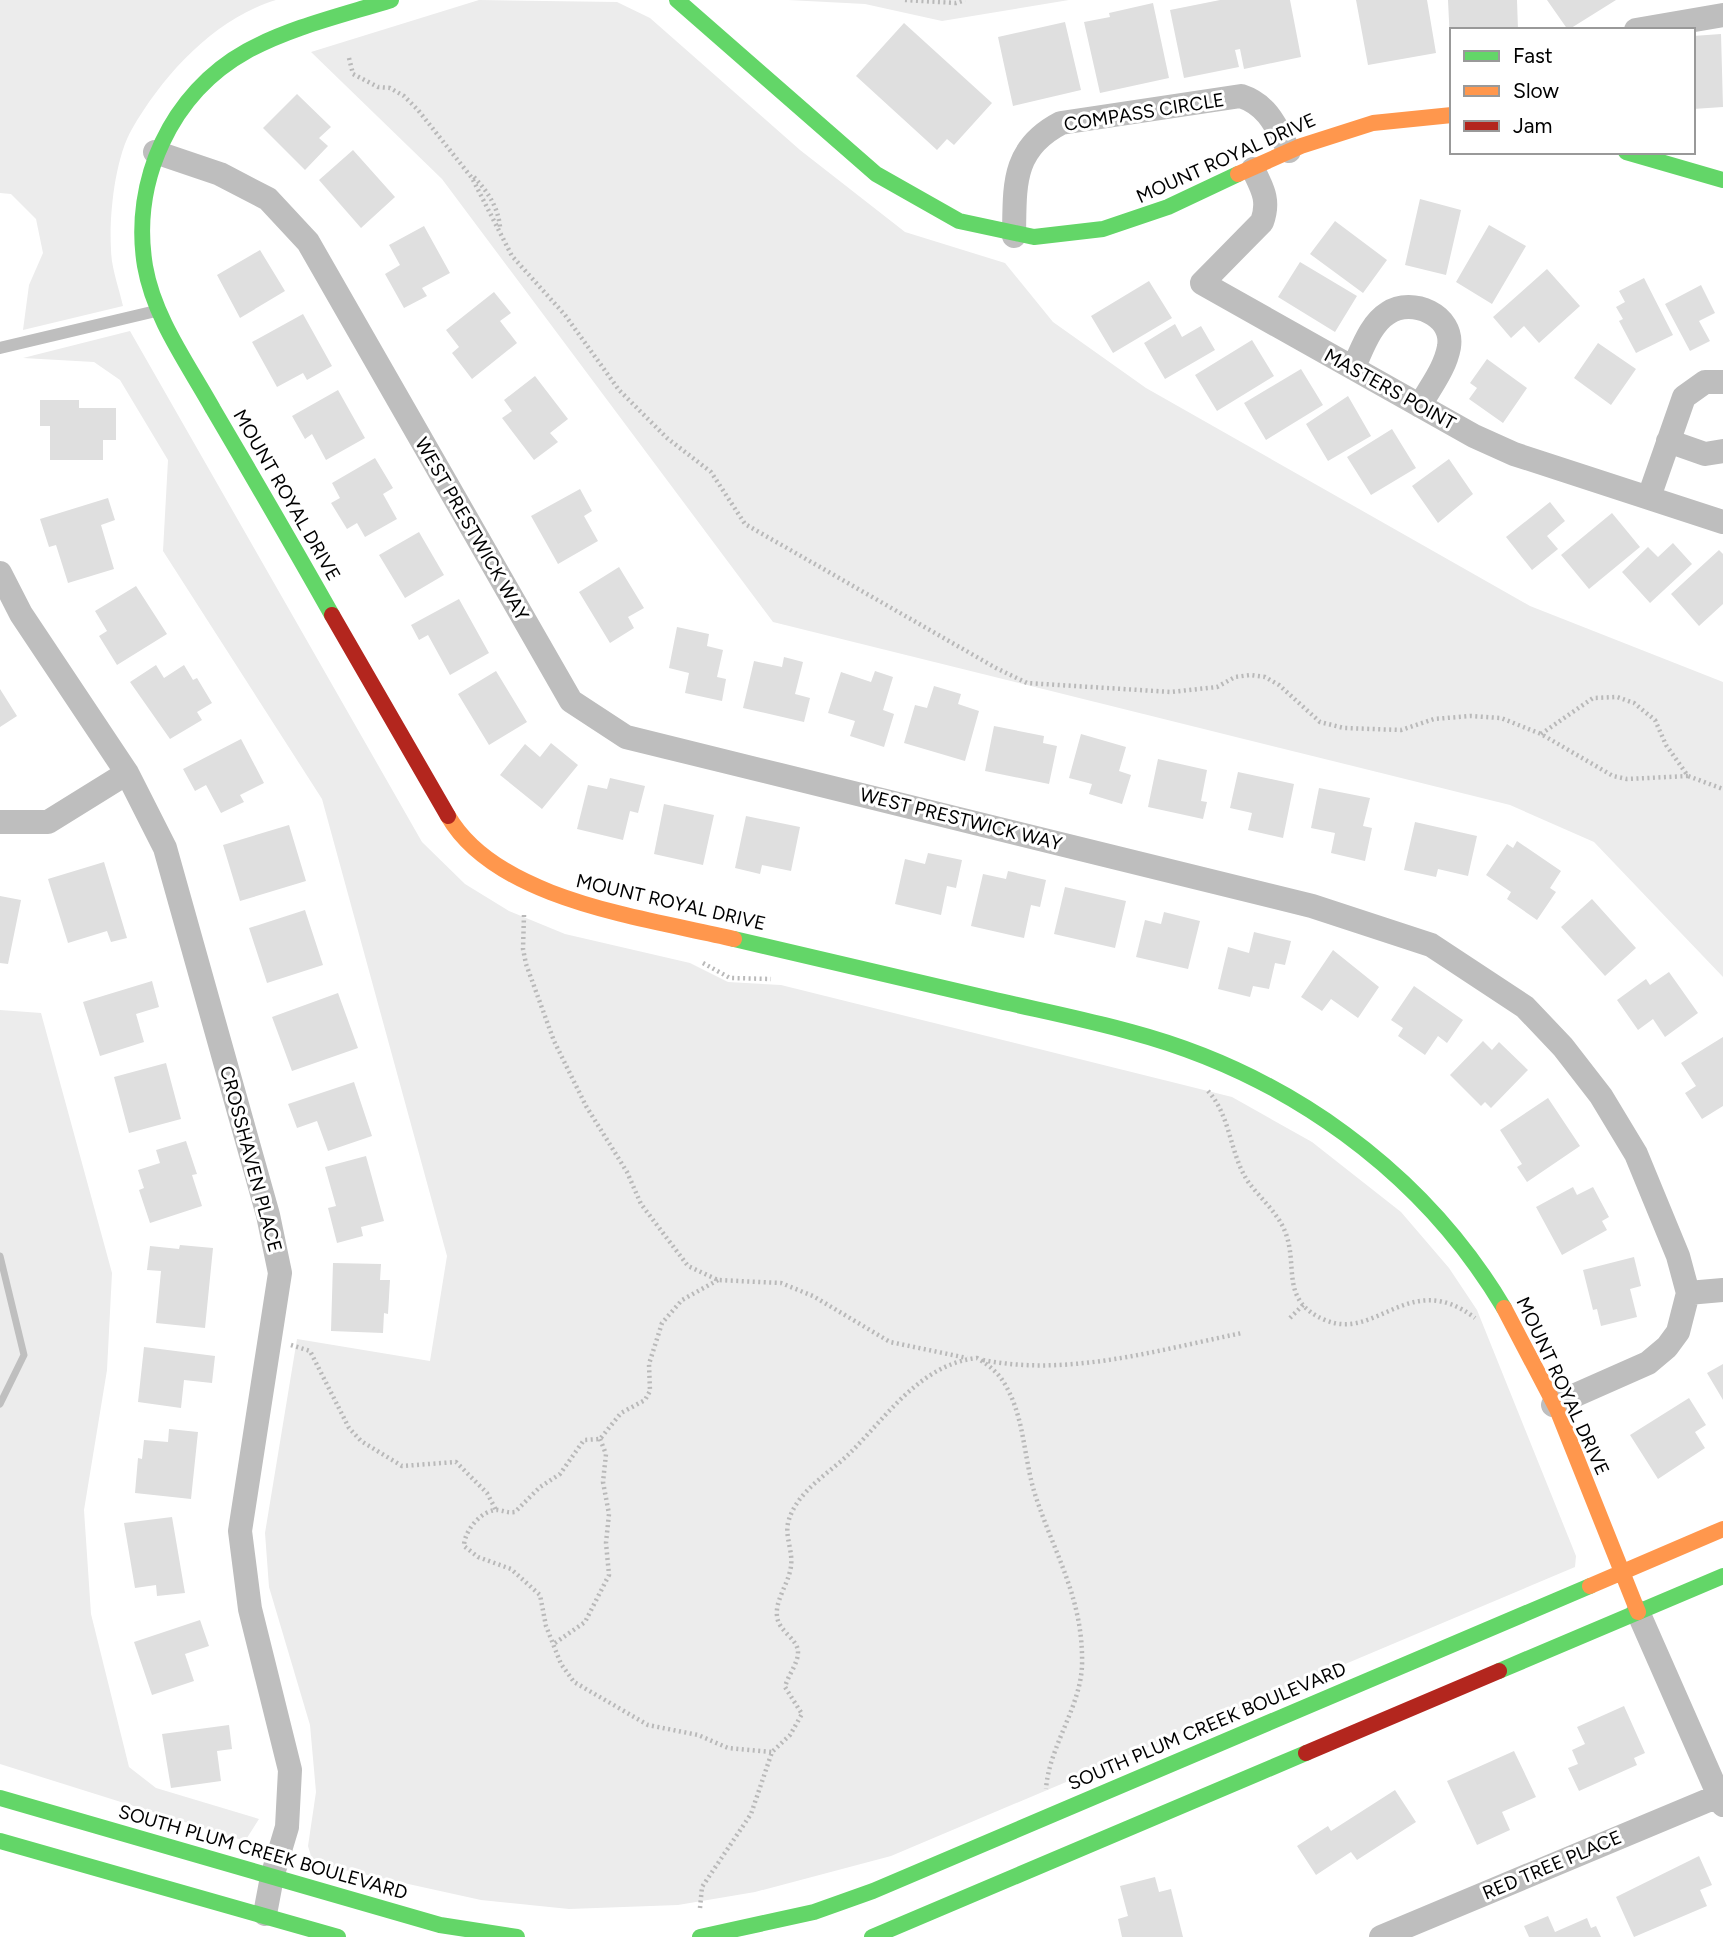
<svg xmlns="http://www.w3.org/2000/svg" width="1723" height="1937" font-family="Figtree,sans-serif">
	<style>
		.green { fill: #ececec }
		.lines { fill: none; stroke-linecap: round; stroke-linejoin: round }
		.stream { stroke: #bfbfbf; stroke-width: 7 }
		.building { fill: #dfdfdf }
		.path { stroke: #b9b9b9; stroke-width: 4.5; stroke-dasharray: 2 3.5; stroke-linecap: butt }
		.lane { stroke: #bebebe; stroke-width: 12 }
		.street { stroke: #bebebe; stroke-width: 24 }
		.fast { stroke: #63d668; stroke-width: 16 }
		.slow { stroke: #ff974d; stroke-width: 16 }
		.jam { stroke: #b3261e; stroke-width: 16 }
		.labels { text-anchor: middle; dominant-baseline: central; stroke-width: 6; stroke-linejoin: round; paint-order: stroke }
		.street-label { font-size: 19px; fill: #000; stroke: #fff }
	</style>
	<rect width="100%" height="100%" fill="#fff"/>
	<path class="green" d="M 0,0 L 276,0 C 214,19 164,74 132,129 C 115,158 109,215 111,249 C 111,267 119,288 123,306 L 23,330 L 29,285 L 43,253 L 36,219 L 11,194 L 0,193 Z
		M 479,0 L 617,2 L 650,18 L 800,150 L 905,232 L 1005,263 L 1053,322 L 1146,388 L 1530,606 L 1723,682 L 1723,977 L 1594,842 L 1510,805 L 773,622 L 442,179 L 311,52 Z
		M 788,0 L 1069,0 L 942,21 L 865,4 Z
		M 130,331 L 422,842 L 465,884 L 509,911 L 565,934 L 690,963 L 728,982 L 781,985 L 1232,1097 L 1312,1142 L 1401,1212 L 1449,1268 L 1477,1310 L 1576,1556 L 1575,1567 L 891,1856 L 755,1892 L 678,1905 L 569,1909 L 481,1900 L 313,1863 L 308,1846 L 316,1792 L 310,1725 L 269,1587 L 265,1533 L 297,1339 L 430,1361 L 447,1256 L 322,799 L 163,551 L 168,460 L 120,380 L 94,362 L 23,358 Z
		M 0,1010 L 41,1013 L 112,1273 L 107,1370 L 84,1510 L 91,1614 L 129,1767 L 156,1788 L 259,1819 L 245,1841 L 0,1764 Z"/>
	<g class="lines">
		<path class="stream" d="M 0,1256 L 24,1355 L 0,1404"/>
	</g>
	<path class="building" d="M 1220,0 L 1290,0 L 1301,57 L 1244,69 L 1240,49 L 1235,50 L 1239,67 L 1184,78 L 1170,10 Z
		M 1356,0 L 1427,0 L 1436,53 L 1368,65 Z
		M 1448,0 L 1517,0 L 1518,30 L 1452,30 L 1450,42 Z
		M 1547,0 L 1616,0 L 1568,30 Z
		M 1153,3 L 1169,78 L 1100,93 L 1084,22 L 1110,17 L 1109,13 Z
		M 1065,22 L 1081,90 L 1013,106 L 998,37 Z
		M 904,23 L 992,103 L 954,145 L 947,139 L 937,150 L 856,76 Z
		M 1721,34 L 1723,107 L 1693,109 L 1693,36 Z
		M 297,94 L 331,127 L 319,138 L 328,146 L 305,170 L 263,128 Z
		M 353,150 L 395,197 L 361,228 L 319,180 Z
		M 1420,199 L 1461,210 L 1446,275 L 1405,265 Z
		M 1335,221 L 1387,260 L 1363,293 L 1310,254 Z
		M 1489,225 L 1526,246 L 1492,304 L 1456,282 Z
		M 424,226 L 450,273 L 422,288 L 427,296 L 404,308 L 385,274 L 400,265 L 389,245 Z
		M 260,250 L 285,291 L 240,318 L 217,275 Z
		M 1300,262 L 1357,296 L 1335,332 L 1278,297 Z
		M 1547,269 L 1580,306 L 1539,343 L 1524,326 L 1511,338 L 1493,317 Z
		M 1644,278 L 1673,335 L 1636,353 L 1619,321 L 1623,319 L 1616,307 L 1625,302 L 1619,291 Z
		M 1149,281 L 1172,318 L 1113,353 L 1091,316 Z
		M 1701,285 L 1715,313 L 1699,321 L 1710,341 L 1690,351 L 1665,304 Z
		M 494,292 L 511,313 L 500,321 L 517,343 L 472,379 L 452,353 L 459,347 L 446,330 Z
		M 303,314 L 332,366 L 307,380 L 303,373 L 277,387 L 252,342 Z
		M 1175,324 L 1182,337 L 1201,326 L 1215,350 L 1165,379 L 1144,343 Z
		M 1252,340 L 1274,376 L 1217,411 L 1195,375 Z
		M 1598,343 L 1636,369 L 1611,405 L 1574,378 Z
		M 1487,359 L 1527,388 L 1503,423 L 1469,399 L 1477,388 L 1470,383 Z
		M 1301,369 L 1323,405 L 1266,440 L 1244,403 Z
		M 535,376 L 568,419 L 550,433 L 558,442 L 534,460 L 502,418 L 512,411 L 504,400 Z
		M 338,390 L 365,438 L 326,460 L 312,434 L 305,439 L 292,416 Z
		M 1348,396 L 1371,436 L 1328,461 L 1306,424 Z
		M 40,400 L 79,400 L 79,408 L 116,408 L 116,440 L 103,440 L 103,460 L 50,460 L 50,426 L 40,426 Z
		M 1392,429 L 1416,468 L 1371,495 L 1347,457 Z
		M 375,458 L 393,488 L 383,494 L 397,519 L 365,537 L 357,523 L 347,529 L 331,503 L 340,498 L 332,483 Z
		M 1449,459 L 1473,494 L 1438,523 L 1412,486 Z
		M 580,489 L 592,511 L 584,516 L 598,541 L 558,564 L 531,516 Z
		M 108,498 L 115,520 L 101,525 L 114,569 L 68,583 L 56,545 L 49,547 L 40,519 Z
		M 1550,502 L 1565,521 L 1547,536 L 1558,549 L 1532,570 L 1506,537 Z
		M 1612,513 L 1640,547 L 1589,589 L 1561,555 Z
		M 419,532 L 444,575 L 405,598 L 379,555 Z
		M 1673,543 L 1692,564 L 1650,603 L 1622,572 L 1648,547 L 1658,557 Z
		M 1719,550 L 1723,554 L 1723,604 L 1699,626 L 1671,594 Z
		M 619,567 L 644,608 L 628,617 L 634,628 L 610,643 L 579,592 Z
		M 136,586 L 167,634 L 117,665 L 99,636 L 107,631 L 95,611 Z
		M 459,599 L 489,653 L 450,675 L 428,635 L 419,640 L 411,625 Z
		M 677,627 L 709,634 L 707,646 L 723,650 L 717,677 L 726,679 L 722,701 L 685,693 L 689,673 L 669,668 Z
		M 784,657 L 803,662 L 795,694 L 810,698 L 804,722 L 743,708 L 754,661 L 782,667 Z
		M 156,665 L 164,678 L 184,665 L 193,680 L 197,678 L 212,703 L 197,712 L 202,720 L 170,739 L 130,682 Z
		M 496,671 L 527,722 L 489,745 L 458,694 Z
		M 875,671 L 893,677 L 883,710 L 894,714 L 884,747 L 850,736 L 855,721 L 828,713 L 841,672 L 871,682 Z
		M 934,686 L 961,694 L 958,704 L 979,711 L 965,761 L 904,743 L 915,705 L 927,708 Z
		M 0,689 L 17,716 L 0,727 Z
		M 994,726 L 1044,736 L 1043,743 L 1057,746 L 1049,784 L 985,771 Z
		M 1081,734 L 1126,747 L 1119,771 L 1131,775 L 1122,804 L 1089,794 L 1092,784 L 1069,778 Z
		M 241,739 L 264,783 L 240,795 L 244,802 L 221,813 L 206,785 L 195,791 L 183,769 Z
		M 551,743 L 578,765 L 542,809 L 500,775 L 525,744 L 540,757 Z
		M 1158,759 L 1207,770 L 1201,801 L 1207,802 L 1203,819 L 1148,807 Z
		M 1238,772 L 1294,784 L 1283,838 L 1248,830 L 1252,813 L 1230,808 Z
		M 610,778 L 645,786 L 638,813 L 630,811 L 623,840 L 577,829 L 588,785 L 607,789 Z
		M 1319,788 L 1370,798 L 1363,826 L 1372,828 L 1365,861 L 1331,853 L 1335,833 L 1311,828 Z
		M 664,804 L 714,815 L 703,865 L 654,854 Z
		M 746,816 L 800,827 L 791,871 L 762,865 L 760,874 L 735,868 Z
		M 1415,822 L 1477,836 L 1468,876 L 1438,869 L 1436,877 L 1404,870 Z
		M 289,825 L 306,881 L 240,901 L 223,845 Z
		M 1517,841 L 1561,871 L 1550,888 L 1556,892 L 1537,920 L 1507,899 L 1511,892 L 1486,875 L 1507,844 L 1513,848 Z
		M 928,853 L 962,860 L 956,888 L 947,886 L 941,915 L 895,904 L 905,859 L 925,864 Z
		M 104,862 L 127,938 L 111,942 L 107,931 L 68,943 L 48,879 Z
		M 1008,871 L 1046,880 L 1040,907 L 1031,905 L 1024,938 L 971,926 L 983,874 L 1006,879 Z
		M 1065,887 L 1126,901 L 1115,948 L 1054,934 Z
		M 0,896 L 21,900 L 8,964 L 0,963 Z
		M 1592,899 L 1636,948 L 1605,976 L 1561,927 Z
		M 305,910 L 323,965 L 267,983 L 249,928 Z
		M 1164,912 L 1200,921 L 1188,969 L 1136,957 L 1145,920 L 1161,924 Z
		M 1254,932 L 1291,941 L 1285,965 L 1275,963 L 1269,989 L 1253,986 L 1250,997 L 1218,989 L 1228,947 L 1249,953 Z
		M 1333,950 L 1379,987 L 1358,1018 L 1331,999 L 1322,1011 L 1301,997 Z
		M 1669,972 L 1698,1013 L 1665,1037 L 1653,1019 L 1638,1030 L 1617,1000 L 1646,979 L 1650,985 Z
		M 152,981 L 159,1007 L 136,1014 L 144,1042 L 100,1056 L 83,1002 Z
		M 1414,986 L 1463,1020 L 1447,1043 L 1438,1036 L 1425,1055 L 1398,1036 L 1403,1028 L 1391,1020 Z
		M 338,993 L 358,1048 L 292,1071 L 272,1017 Z
		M 1723,1037 L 1723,1106 L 1702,1119 L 1685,1093 L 1696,1086 L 1681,1063 Z
		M 1483,1041 L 1492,1050 L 1499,1042 L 1528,1070 L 1491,1108 L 1485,1102 L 1481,1106 L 1450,1075 Z
		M 166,1063 L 181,1119 L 129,1133 L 114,1077 Z
		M 354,1082 L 372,1136 L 328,1151 L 317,1121 L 297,1128 L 288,1104 Z
		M 1548,1098 L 1580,1146 L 1527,1182 L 1517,1167 L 1522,1164 L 1500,1130 Z
		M 186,1141 L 197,1174 L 192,1175 L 202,1206 L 150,1223 L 139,1190 L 144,1188 L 138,1170 L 160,1163 L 156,1150 Z
		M 366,1156 L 384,1221 L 361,1227 L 363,1236 L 337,1243 L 328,1208 L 336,1206 L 325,1167 Z
		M 1573,1187 L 1577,1195 L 1593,1187 L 1609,1217 L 1602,1221 L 1607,1230 L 1562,1255 L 1536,1207 Z
		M 180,1245 L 213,1248 L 205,1328 L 156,1323 L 161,1271 L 147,1270 L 150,1246 L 179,1249 Z
		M 1634,1257 L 1641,1286 L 1630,1289 L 1637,1317 L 1601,1326 L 1597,1309 L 1593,1310 L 1583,1270 Z
		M 333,1263 L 381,1264 L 380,1280 L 390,1280 L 388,1314 L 384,1313 L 383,1333 L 331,1331 Z
		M 144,1347 L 215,1356 L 212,1383 L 184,1380 L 181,1408 L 138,1402 Z
		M 1723,1364 L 1723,1400 L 1707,1373 Z
		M 1689,1398 L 1706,1425 L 1695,1432 L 1705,1448 L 1658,1479 L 1630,1435 Z
		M 169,1429 L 198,1432 L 191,1499 L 135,1493 L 138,1458 L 142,1459 L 144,1440 L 168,1442 Z
		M 172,1517 L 185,1593 L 157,1596 L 156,1585 L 135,1588 L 124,1523 Z
		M 200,1620 L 209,1646 L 185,1654 L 194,1681 L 152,1695 L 134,1642 Z
		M 1624,1706 L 1645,1753 L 1634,1758 L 1637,1765 L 1579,1791 L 1568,1768 L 1578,1764 L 1572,1750 L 1585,1744 L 1577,1727 Z
		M 229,1725 L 232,1749 L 217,1751 L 221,1781 L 171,1788 L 162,1734 Z
		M 1514,1751 L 1536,1797 L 1502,1812 L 1510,1830 L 1477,1845 L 1447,1781 Z
		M 1395,1790 L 1416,1822 L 1357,1860 L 1351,1852 L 1316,1875 L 1297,1846 L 1328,1826 L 1331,1831 Z
		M 1699,1856 L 1712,1885 L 1700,1890 L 1707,1906 L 1634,1937 L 1616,1897 Z
		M 1155,1877 L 1159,1892 L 1171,1889 L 1183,1937 L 1122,1937 L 1118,1919 L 1128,1916 L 1120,1886 Z
		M 1548,1916 L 1555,1932 L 1587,1918 L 1591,1928 L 1596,1926 L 1601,1937 L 1529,1937 L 1524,1926 Z"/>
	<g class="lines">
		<path class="path" d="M 905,0 L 956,3 L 965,0
			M 349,58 L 353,74 L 378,87 L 390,88 L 404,96 L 418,110 L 472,178 L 512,256 L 565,315 L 619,390 L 667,438 L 711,472 L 745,524 L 996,668 L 1027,683 L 1171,692 L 1217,687 L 1235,677 L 1250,675 L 1265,677 L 1279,685 L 1320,722 L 1344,728 L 1401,730 L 1434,719 L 1470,716 L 1501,718 L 1541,734 L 1613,776 L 1627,779 L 1688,776
			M 474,177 C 488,192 498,207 500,227
			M 1541,734 L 1593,698 L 1617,697 L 1634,703 L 1655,720 L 1666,745 L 1688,776 L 1723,789
			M 524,915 L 523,949 L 526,964 L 554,1041 L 586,1106 L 627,1172 L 641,1204 L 688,1266 L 718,1280 L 781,1283 L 813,1296 L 890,1342 L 967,1358
			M 703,963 L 730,978 L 771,979
			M 1208,1091 C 1232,1118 1229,1154 1249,1183 C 1261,1199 1279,1214 1286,1234 C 1298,1268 1280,1301 1325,1320 C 1376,1342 1410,1268 1475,1318
			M 718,1280 L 682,1300 L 662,1323 L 649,1364 L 650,1391 L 645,1400 L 621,1413 L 600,1439 L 584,1440 L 560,1474 L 540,1487 L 515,1512 C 508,1513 505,1511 498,1510 C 482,1509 464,1531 464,1546 L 478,1557 L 511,1569 L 540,1595 L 546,1626 L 561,1664 L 574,1682 L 648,1725 L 698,1735 L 728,1748 L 772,1752
			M 1290,1318 L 1304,1304
			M 291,1345 L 310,1351 L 349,1428 L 361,1441 L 402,1466 L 456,1462 L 487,1493 L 496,1510
			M 983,1360 C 1069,1377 1158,1350 1242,1333
			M 555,1643 L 585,1622 L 609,1575 L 606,1543 L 609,1514 L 603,1482 L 606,1454 L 600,1439
			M 700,1908 L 702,1887 L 751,1814 L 772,1752 L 790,1735 L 802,1714 L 785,1687 C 788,1675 798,1664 798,1652 C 798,1639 778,1631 777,1616 C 775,1600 789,1583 791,1566 C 793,1551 785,1537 788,1523 C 796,1491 829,1474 851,1452 C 887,1416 921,1364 977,1358 C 990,1366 1000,1374 1007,1388 C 1024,1419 1024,1457 1034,1491 C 1053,1552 1084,1598 1082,1666 C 1080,1708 1049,1747 1046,1789"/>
		<path class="lane" d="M 0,348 L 156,311"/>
		<path class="street" d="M 1636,30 L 1723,15
			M 155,152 L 220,174 L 268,199 L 308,242 L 571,701 L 626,737 L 1312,906 L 1431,945 L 1525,1007 L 1563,1047 L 1601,1096 L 1636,1154 L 1678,1256 L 1688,1293 L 1678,1332 L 1667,1347 L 1648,1363 L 1553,1405
			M 1253,169 C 1262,188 1270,200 1262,222 L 1202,283 L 1474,436 L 1514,454 L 1723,522
			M 1014,236 C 1015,186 1011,149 1061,123 L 1241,96 C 1268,105 1276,126 1289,151
			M 1353,368 C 1362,350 1370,324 1388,313 C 1412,297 1454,315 1449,347 C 1445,369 1430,387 1420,406
			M 1668,441 L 1705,454 L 1723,451
			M 1649,497 L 1684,397 L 1705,382 L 1723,382
			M 0,573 L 21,614 L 127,773 L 165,848 L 268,1215 L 280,1273 L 240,1531 L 250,1609 L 290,1770 L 287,1827 L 272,1877 L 265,1914
			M 0,822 L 48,822 L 127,773
			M 1688,1293 L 1723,1290
			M 1638,1612 L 1723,1805
			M 1381,1937 L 1723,1794"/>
		<path class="fast" d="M 677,0 L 876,174 L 959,221 L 1034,237 L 1103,229 L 1168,207 L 1238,174
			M 1626,152 L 1723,180
			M 332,615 C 293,546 253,477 213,409 C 188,364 154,318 145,266 C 131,181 171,93 247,51 C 291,27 343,15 391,0
			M 734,939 C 820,959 906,979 991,999 C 1038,1010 1085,1019 1131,1032 C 1285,1073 1422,1170 1504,1308
			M 1499,1671 L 1723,1576
			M 0,1798 L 440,1925 L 517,1937
			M 0,1841 L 338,1937
			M 700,1937 L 814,1912 L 873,1891 L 1590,1586
			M 872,1937 L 1306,1753"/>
		<path class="slow" d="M 1238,174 L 1301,146 L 1373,123 L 1452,115
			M 448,816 C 497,901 647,918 734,939
			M 1504,1308 L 1557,1409 L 1638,1612
			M 1590,1586 L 1723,1529"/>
		<path class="jam" d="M 332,615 L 448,816
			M 1306,1753 L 1499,1671"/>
	</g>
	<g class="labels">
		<g class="street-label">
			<text transform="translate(1144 112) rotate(-9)">COMPASS CIRCLE</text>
			<text transform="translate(1226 158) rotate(-24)">MOUNT ROYAL DRIVE</text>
			<text transform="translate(1390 389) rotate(29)">MASTERS POINT</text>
			<text transform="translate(287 495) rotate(60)">MOUNT ROYAL DRIVE</text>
			<text transform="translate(472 529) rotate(60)">WEST PRESTWICK WAY</text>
			<text transform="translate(961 819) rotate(14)">WEST PRESTWICK WAY</text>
			<text transform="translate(671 902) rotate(13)">MOUNT ROYAL DRIVE</text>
			<text transform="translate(251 1159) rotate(75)">CROSSHAVEN PLACE</text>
			<text transform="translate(1563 1386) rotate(65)">MOUNT ROYAL DRIVE</text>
			<text transform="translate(1207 1726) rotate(-23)">SOUTH PLUM CREEK BOULEVARD</text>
			<text transform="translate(263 1852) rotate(16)">SOUTH PLUM CREEK BOULEVARD</text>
			<text transform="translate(1552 1865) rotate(-23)">RED TREE PLACE</text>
		</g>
	</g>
	<rect x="1450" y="28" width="245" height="126" fill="#ffffff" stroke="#999999" stroke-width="2"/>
	<rect x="1464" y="51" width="35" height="10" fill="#63d668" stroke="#999999" stroke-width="2"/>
	<text x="1513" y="63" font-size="21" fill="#000000">Fast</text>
	<rect x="1464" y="86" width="35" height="10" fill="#ff974d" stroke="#999999" stroke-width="2"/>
	<text x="1513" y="98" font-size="21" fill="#000000">Slow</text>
	<rect x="1464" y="121" width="35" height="10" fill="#b3261e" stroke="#999999" stroke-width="2"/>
	<text x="1513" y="133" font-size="21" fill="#000000">Jam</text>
</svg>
